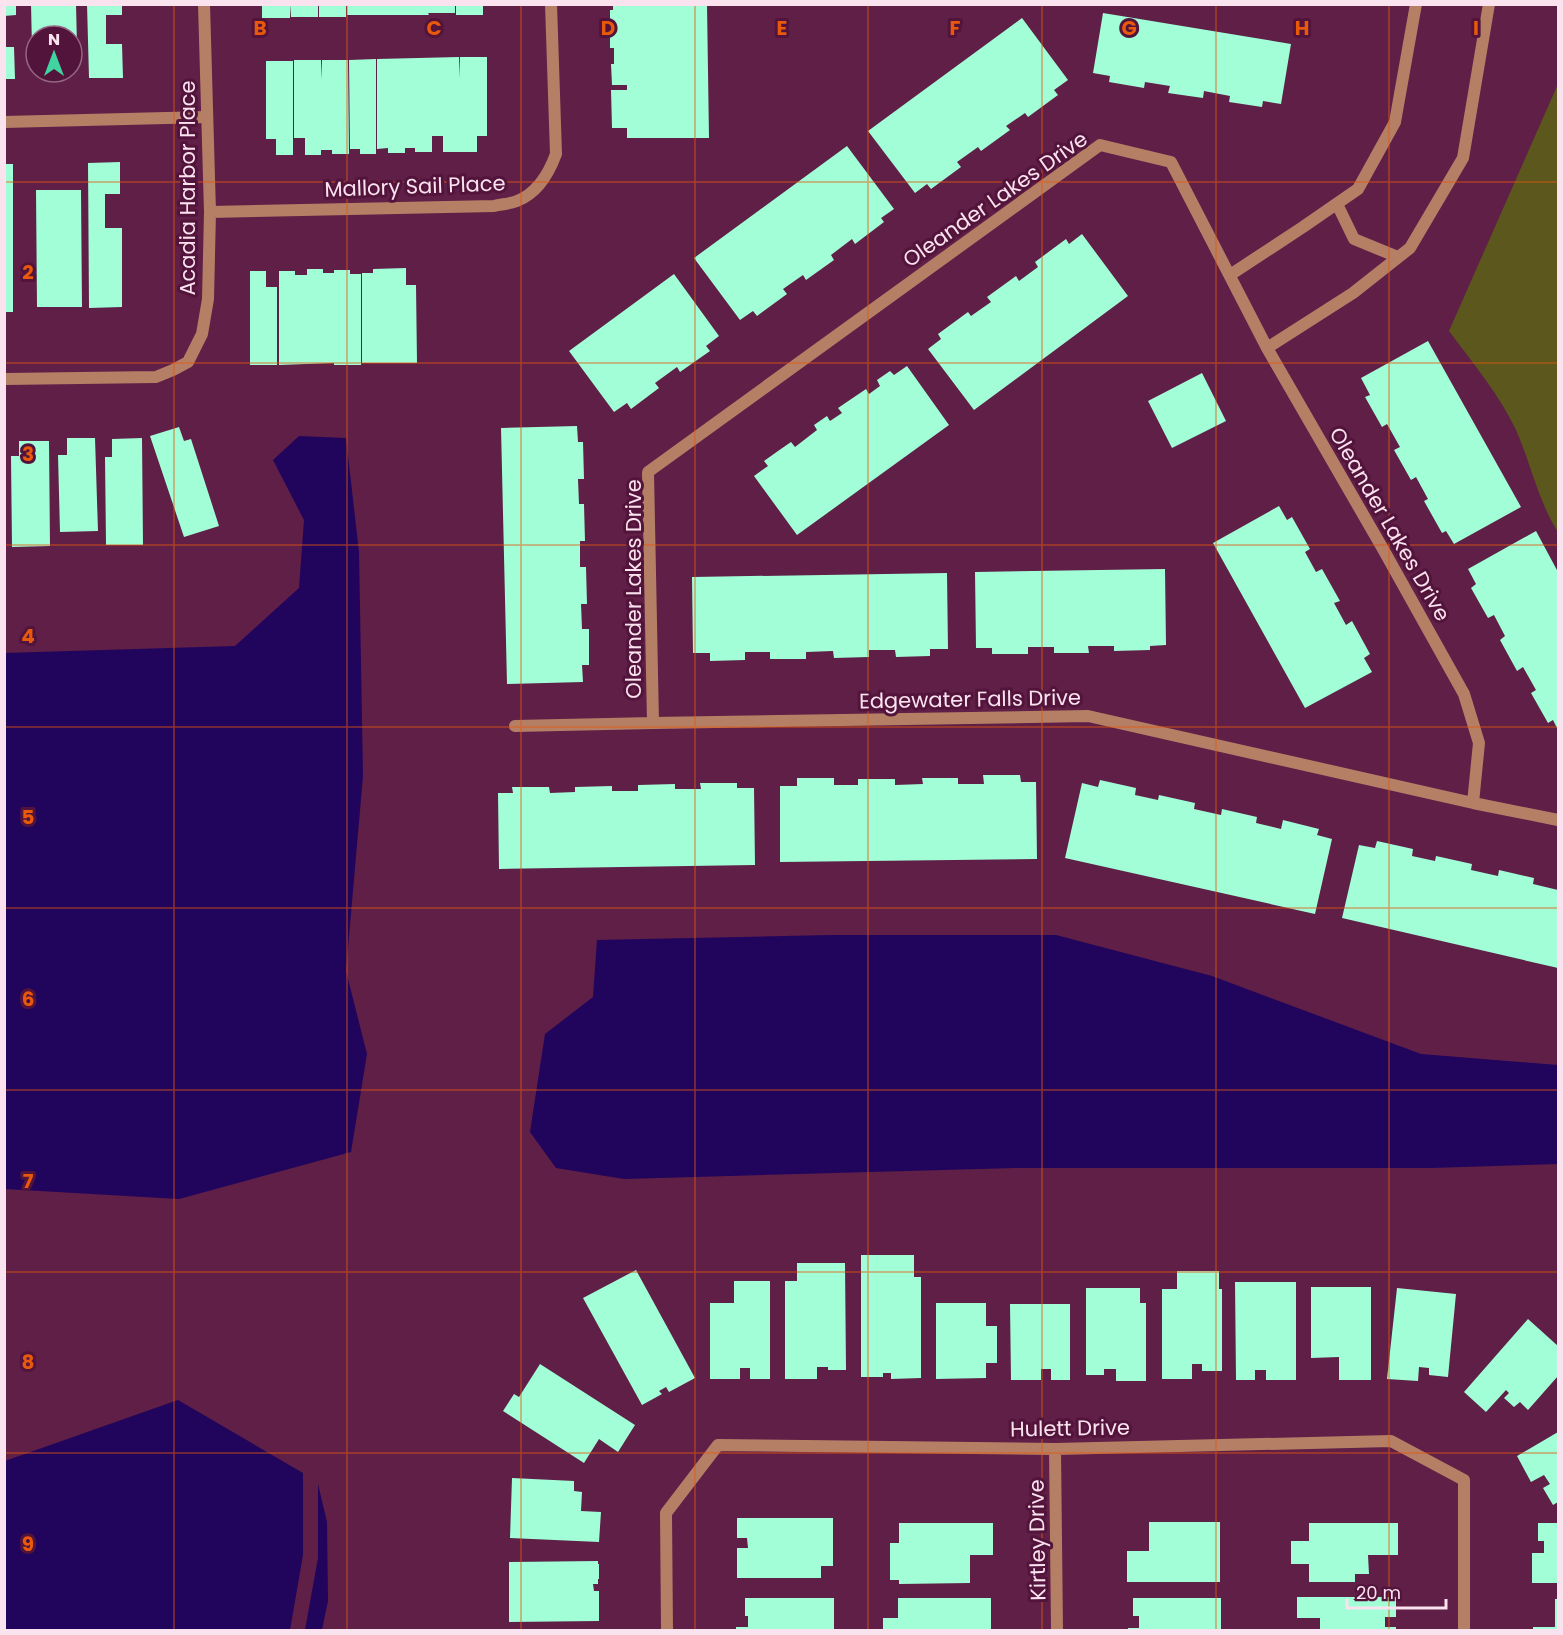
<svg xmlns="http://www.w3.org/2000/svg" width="1563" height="1635" font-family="Poppins,sans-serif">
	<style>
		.green { fill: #5b571d }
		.water { fill: #21045c }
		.building { fill: #a2fed7 }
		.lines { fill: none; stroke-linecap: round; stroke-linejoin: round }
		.service { stroke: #b57f66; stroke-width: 12 }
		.minor { stroke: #b57f66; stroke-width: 12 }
		.grid { fill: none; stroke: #e8590c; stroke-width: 1.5; stroke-opacity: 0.55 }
		.labels { text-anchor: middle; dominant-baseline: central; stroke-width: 6; stroke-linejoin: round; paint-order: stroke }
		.street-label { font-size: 21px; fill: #fae2ee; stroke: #53143c }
		.grid-label { font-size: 20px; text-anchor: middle; font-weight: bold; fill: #e8590c; stroke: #53143c; stroke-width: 6; stroke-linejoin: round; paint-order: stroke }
	</style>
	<rect width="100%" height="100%" fill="#5f1f47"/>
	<path class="green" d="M 1558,84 L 1558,532 C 1538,501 1531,464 1516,430 C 1499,394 1472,362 1449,331 Z"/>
	<path class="water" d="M 299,436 L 346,438 L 359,552 L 363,776 L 346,971 L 367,1054 L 351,1152 L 179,1199 L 5,1189 L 5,653 L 235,646 L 299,588 L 304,520 L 273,460 Z
		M 832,935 L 1056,935 L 1212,976 L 1421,1054 L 1558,1065 L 1558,1164 L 1431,1168 L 1015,1168 L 624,1179 L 556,1168 L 530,1132 L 545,1034 L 593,997 L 597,940 Z
		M 178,1400 L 303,1473 L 303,1555 L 290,1630 L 5,1630 L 5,1461 Z
		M 318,1484 L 327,1522 L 328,1601 L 322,1630 L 305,1630 L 318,1558 Z"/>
	<path class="building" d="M 4,4 L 16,4 L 16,15 L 4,16 Z
		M 31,4 L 76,4 L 77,46 L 72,47 L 72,36 L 36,36 L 36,47 L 32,48 Z
		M 87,4 L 122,4 L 122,15 L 106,15 L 106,44 L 122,44 L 123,78 L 89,78 Z
		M 262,4 L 290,4 L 290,18 L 262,18 Z
		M 290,4 L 318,4 L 318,17 L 291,17 Z
		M 319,4 L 346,4 L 346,17 L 319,17 Z
		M 347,4 L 455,4 L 455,13 L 428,13 L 429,15 L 347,15 Z
		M 456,4 L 483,4 L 483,15 L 456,15 Z
		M 613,4 L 707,4 L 709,138 L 627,138 L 627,128 L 612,128 L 611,90 L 627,90 L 627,85 L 612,85 L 611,64 L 614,64 L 614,48 L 610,48 L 610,10 L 613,10 Z
		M 1103,13 L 1291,44 L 1281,104 L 1263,101 L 1262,107 L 1229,102 L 1230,96 L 1204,91 L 1203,98 L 1168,93 L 1170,86 L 1145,82 L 1144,88 L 1109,82 L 1110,76 L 1093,73 Z
		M 1022,18 L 1068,80 L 1054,90 L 1058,95 L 1028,117 L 1025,113 L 1006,126 L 1010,130 L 981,151 L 978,147 L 957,162 L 961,167 L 931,189 L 927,184 L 915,193 L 868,131 Z
		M 4,47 L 14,47 L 15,79 L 4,79 Z
		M 459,57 L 459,78 L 460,57 L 487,57 L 487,136 L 477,136 L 477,152 L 443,152 L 443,136 L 432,136 L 432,152 L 415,152 L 415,148 L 405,148 L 405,153 L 388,153 L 388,148 L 377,149 L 377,59 Z
		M 376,59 L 376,154 L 360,154 L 360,149 L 350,149 L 349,60 Z
		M 294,60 L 321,60 L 322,80 L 322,60 L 348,60 L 349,154 L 332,154 L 332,150 L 321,150 L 321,155 L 305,155 L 305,138 L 294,138 Z
		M 266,61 L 293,61 L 293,155 L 276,155 L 276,139 L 266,139 Z
		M 847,146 L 894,209 L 881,218 L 884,222 L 855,244 L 852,239 L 831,255 L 834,260 L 806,280 L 803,275 L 783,289 L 787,294 L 757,316 L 753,311 L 740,320 L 694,258 Z
		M 120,162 L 120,194 L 105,194 L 105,228 L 122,228 L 122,307 L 89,308 L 88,163 Z
		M 5,164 L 13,164 L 13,312 L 5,312 Z
		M 36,190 L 81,190 L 82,307 L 37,307 Z
		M 1082,234 L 1128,296 L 974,410 L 928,349 L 941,339 L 938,334 L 968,312 L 971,316 L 991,302 L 987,297 L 1016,276 L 1019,281 L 1038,267 L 1035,262 L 1066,239 L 1069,244 Z
		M 406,268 L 406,285 L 416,285 L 417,363 L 362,363 L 362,273 L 373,273 L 373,269 Z
		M 307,269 L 323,269 L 323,273 L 334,273 L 334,270 L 350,270 L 350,274 L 361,274 L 361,365 L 334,365 L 334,363 L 279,365 L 279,271 L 295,271 L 295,275 L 307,275 Z
		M 250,271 L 266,271 L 266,287 L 277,287 L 277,365 L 250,365 Z
		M 674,274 L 719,336 L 706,346 L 710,351 L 680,372 L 677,367 L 655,383 L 659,388 L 631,409 L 627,403 L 614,412 L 569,351 Z
		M 1428,341 L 1521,507 L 1454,544 L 1446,531 L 1442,533 L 1424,501 L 1428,499 L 1416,477 L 1411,480 L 1394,450 L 1400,447 L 1387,424 L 1382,427 L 1365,397 L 1370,395 L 1361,378 Z
		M 907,366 L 949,425 L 797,535 L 754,476 L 768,466 L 764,461 L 778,451 L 791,442 L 795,447 L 817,430 L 814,425 L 827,416 L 830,421 L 842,413 L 838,408 L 866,389 L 869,394 L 880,386 L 877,380 L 890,371 L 894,375 Z
		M 1202,373 L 1226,421 L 1172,448 L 1148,401 Z
		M 577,426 L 578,442 L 583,442 L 584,479 L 578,479 L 579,504 L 584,504 L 585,541 L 580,541 L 580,567 L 586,567 L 587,604 L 581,604 L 582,629 L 589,629 L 589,665 L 582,665 L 583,682 L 507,684 L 501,428 Z
		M 179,427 L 184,441 L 191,439 L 219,526 L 184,537 L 150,436 Z
		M 67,438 L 95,438 L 98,531 L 60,532 L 58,455 L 67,455 Z
		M 142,438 L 143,545 L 106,545 L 105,457 L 112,457 L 112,439 Z
		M 19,441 L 49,441 L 50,546 L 12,547 L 11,456 L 19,456 Z
		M 1279,506 L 1287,520 L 1292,517 L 1310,549 L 1305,552 L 1316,572 L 1322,569 L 1340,601 L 1334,603 L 1346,625 L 1352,621 L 1370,654 L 1364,658 L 1372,672 L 1305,708 L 1213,543 Z
		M 1536,531 L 1558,572 L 1558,730 L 1553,720 L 1548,723 L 1531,693 L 1536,690 L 1523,667 L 1517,671 L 1500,640 L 1505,636 L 1494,615 L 1488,618 L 1471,588 L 1476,584 L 1468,569 Z
		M 1165,569 L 1166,645 L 1150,646 L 1150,650 L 1114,651 L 1114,646 L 1088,646 L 1089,653 L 1054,653 L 1054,647 L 1028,647 L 1028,654 L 992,654 L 992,648 L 976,648 L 975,572 Z
		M 947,573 L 948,649 L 930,649 L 930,656 L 896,657 L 895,650 L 869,650 L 869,657 L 834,658 L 833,651 L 806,652 L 806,659 L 770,659 L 770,652 L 745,652 L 745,660 L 710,661 L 710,653 L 693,653 L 692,577 Z
		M 983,775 L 1020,775 L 1021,782 L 1036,782 L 1037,859 L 780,862 L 780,786 L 797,786 L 797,778 L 834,778 L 834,785 L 858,785 L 858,779 L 895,779 L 895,785 L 923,784 L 922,778 L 958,778 L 958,784 L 984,784 Z
		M 1100,780 L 1136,788 L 1135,795 L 1158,800 L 1159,795 L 1195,803 L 1194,809 L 1221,815 L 1222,809 L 1257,817 L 1256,823 L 1281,829 L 1283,820 L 1319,829 L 1317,835 L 1332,839 L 1315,914 L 1065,858 L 1082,783 L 1098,787 Z
		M 700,783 L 737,783 L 737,788 L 754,788 L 755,865 L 499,869 L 498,793 L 513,793 L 512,787 L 549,787 L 550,793 L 575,792 L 575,787 L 612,786 L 612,791 L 638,791 L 638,785 L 675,784 L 675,789 L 701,789 Z
		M 1377,841 L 1413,849 L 1412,856 L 1435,861 L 1436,856 L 1472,864 L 1471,870 L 1498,876 L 1499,870 L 1534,878 L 1533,884 L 1558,890 L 1558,968 L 1342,918 L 1359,845 L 1375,848 Z
		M 861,1255 L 914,1255 L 914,1277 L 921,1277 L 921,1378 L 891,1379 L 891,1373 L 883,1373 L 883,1377 L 861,1377 Z
		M 797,1263 L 845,1263 L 846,1370 L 828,1370 L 828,1367 L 817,1367 L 817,1379 L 785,1379 L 785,1281 L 797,1281 Z
		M 636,1270 L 695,1378 L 669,1392 L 666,1387 L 659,1391 L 662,1394 L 642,1405 L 583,1298 Z
		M 1177,1271 L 1219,1271 L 1219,1289 L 1222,1289 L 1222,1371 L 1202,1371 L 1202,1364 L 1192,1364 L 1192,1379 L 1162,1379 L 1162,1289 L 1177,1289 Z
		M 734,1281 L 770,1281 L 770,1379 L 750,1379 L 750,1368 L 740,1368 L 740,1379 L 710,1379 L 710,1303 L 734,1303 Z
		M 1235,1282 L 1296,1282 L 1296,1380 L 1266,1380 L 1266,1370 L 1255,1370 L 1255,1380 L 1236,1380 Z
		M 1311,1287 L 1371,1287 L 1371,1380 L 1339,1380 L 1339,1357 L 1311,1358 Z
		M 1086,1288 L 1140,1288 L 1140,1303 L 1146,1303 L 1146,1381 L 1116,1381 L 1116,1369 L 1104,1369 L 1104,1375 L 1086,1375 Z
		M 1397,1288 L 1456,1294 L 1448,1377 L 1429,1375 L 1429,1368 L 1419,1367 L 1418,1381 L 1387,1379 Z
		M 936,1303 L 986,1303 L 986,1326 L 997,1326 L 997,1363 L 986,1363 L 986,1378 L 936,1379 Z
		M 1010,1304 L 1070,1304 L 1070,1380 L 1051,1380 L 1051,1369 L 1041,1369 L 1041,1380 L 1011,1380 Z
		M 1528,1319 L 1558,1346 L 1558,1376 L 1528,1410 L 1520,1402 L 1514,1407 L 1504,1398 L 1509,1393 L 1506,1390 L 1486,1412 L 1464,1392 Z
		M 540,1364 L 635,1425 L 618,1452 L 599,1439 L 584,1463 L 503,1411 L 514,1394 L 519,1397 Z
		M 1558,1432 L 1558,1502 L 1553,1505 L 1543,1488 L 1550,1484 L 1544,1475 L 1531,1482 L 1517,1456 Z
		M 512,1478 L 574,1481 L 574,1491 L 582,1492 L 581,1511 L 601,1512 L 599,1542 L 510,1538 Z
		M 737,1518 L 833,1518 L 833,1566 L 821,1566 L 821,1578 L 737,1578 L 737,1548 L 748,1548 L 747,1538 L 737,1538 Z
		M 1149,1522 L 1220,1522 L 1220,1582 L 1127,1582 L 1127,1551 L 1149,1551 Z
		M 899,1523 L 993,1523 L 993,1555 L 970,1555 L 970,1583 L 899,1584 L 899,1580 L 890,1580 L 890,1543 L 899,1543 Z
		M 1309,1523 L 1398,1523 L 1398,1555 L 1368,1555 L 1369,1574 L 1355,1574 L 1355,1582 L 1309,1582 L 1309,1564 L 1291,1564 L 1291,1541 L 1309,1541 Z
		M 1538,1523 L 1558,1523 L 1558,1583 L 1532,1583 L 1532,1553 L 1544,1553 L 1544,1541 L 1538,1541 Z
		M 598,1561 L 598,1564 L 599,1564 L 599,1579 L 598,1579 L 598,1584 L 593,1584 L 594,1591 L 599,1591 L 599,1621 L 509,1622 L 509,1562 Z
		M 1297,1597 L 1396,1597 L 1396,1617 L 1385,1617 L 1385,1627 L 1396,1627 L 1396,1630 L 1320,1630 L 1320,1618 L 1297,1618 Z
		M 745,1598 L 834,1598 L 834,1630 L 736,1630 L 736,1627 L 748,1627 L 748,1616 L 745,1616 Z
		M 898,1598 L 991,1598 L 991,1629 L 883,1630 L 883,1618 L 898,1618 Z
		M 1133,1598 L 1221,1598 L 1221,1630 L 1128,1630 L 1128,1628 L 1139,1628 L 1139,1616 L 1133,1616 Z
		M 1555,1599 L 1558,1599 L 1558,1630 L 1533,1630 L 1533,1627 L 1555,1627 Z"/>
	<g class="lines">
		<path class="service" d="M 4,122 L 207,117"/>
		<path class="minor" d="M 1337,204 L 1354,239 L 1398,257
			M 210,212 L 494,206 C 501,204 510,204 517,201 C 538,193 549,173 556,154 L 551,4
			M 1230,275 L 1303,227 L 1358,189 L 1395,122 L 1416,4
			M 1267,348 L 1353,293 L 1410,248 L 1463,158 L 1489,4
			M 4,379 L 156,377 L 173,370 L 188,362 L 202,334 L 208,299 L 210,212 L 204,4
			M 653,723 L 648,472 L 1100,145 L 1171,162 L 1267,348 L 1383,549 L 1464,694 L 1479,743 L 1473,803
			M 515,726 L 653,723 L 1088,716 L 1473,803 L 1558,820
			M 1055,1449 L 1057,1630
			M 667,1630 L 666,1513 L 718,1445 L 1055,1449 L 1391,1441 L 1464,1480 L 1464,1630"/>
	</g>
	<path class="grid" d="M 174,4 L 174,1630M 347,4 L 347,1630M 521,4 L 521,1630M 695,4 L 695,1630M 868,4 L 868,1630M 1042,4 L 1042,1630M 1216,4 L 1216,1630M 1389,4 L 1389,1630M 4,182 L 1558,182M 4,363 L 1558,363M 4,545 L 1558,545M 4,727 L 1558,727M 4,908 L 1558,908M 4,1090 L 1558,1090M 4,1272 L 1558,1272M 4,1453 L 1558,1453"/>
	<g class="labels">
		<g class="street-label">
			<text transform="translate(415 186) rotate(-2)">Mallory Sail Place</text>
			<text transform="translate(187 188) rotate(-90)">Acadia Harbor Place</text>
			<text transform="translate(995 199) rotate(-35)">Oleander Lakes Drive</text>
			<text transform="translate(1390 524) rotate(60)">Oleander Lakes Drive</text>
			<text transform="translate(633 589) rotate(-90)">Oleander Lakes Drive</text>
			<text transform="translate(970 699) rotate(-1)">Edgewater Falls Drive</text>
			<text transform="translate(1070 1428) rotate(-1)">Hulett Drive</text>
			<text transform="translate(1037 1540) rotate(-91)">Kirtley Drive</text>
		</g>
	</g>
	<g class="grid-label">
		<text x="260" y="35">B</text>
		<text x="434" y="35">C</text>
		<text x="608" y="35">D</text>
		<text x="782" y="35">E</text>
		<text x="955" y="35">F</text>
		<text x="1129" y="35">G</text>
		<text x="1302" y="35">H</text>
		<text x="1476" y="35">I</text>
		<text x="28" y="279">2</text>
		<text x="28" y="461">3</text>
		<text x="28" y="643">4</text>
		<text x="28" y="824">5</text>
		<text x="28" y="1006">6</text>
		<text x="28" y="1188">7</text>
		<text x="28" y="1369">8</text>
		<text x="28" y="1551">9</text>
	</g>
	<rect width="1563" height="1635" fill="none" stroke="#fae2ee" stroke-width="12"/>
	<g transform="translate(54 54)"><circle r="28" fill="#53143c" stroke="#966683" stroke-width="1.5"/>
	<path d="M0-4.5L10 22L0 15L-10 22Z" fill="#41d4a1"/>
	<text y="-9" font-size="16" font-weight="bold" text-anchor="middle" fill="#fae2ee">N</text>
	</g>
	<path d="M1347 1599v9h99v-9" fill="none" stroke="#fae2ee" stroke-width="3"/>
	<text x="1356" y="1599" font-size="18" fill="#fae2ee" stroke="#53143c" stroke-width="4.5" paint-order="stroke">20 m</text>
</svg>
